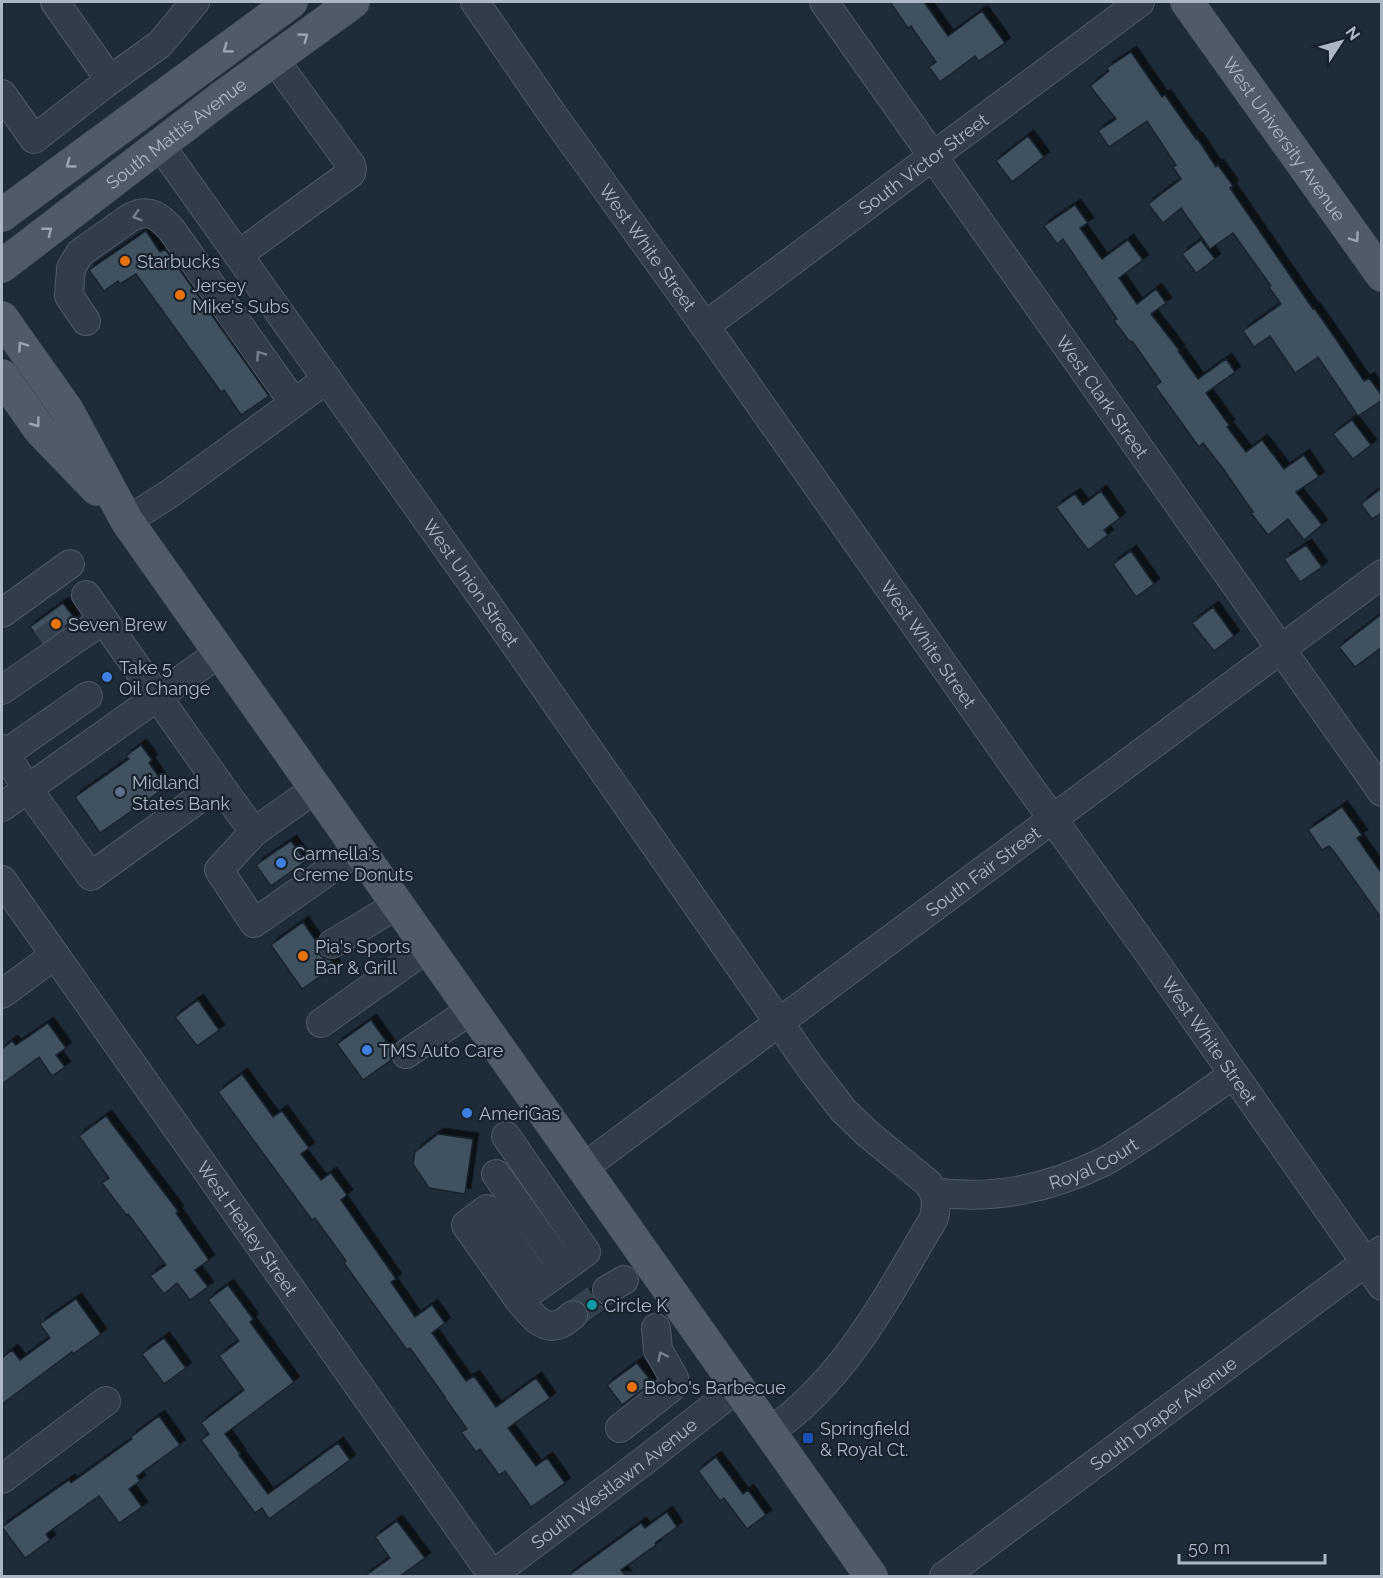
<svg xmlns="http://www.w3.org/2000/svg" width="1383" height="1578" font-family="Raleway,sans-serif">
	<style>
		.building { fill: #415160; stroke: #19242e; stroke-width: 1.5; filter: url(#shadow) }
		.lines { fill: none; stroke-linecap: round; stroke-linejoin: round }
		.minor-tunnel { stroke: #33404d; stroke-width: 28; stroke-dasharray: 28 14; stroke-linecap: butt }
		.minor-casing { stroke: #4f5a66; stroke-width: 30 }
		.major-casing { stroke: #3b4651; stroke-width: 34 }
		.minor { stroke: #313d48; stroke-width: 28 }
		.major { stroke: #4f5c68; stroke-width: 33 }
		.oneway { stroke: #99a5b2 }
		.oneway2 { stroke: #74808d }
		.food-dot { fill: #e8710a; stroke: #17222c; stroke-width: 2 }
		.shop-dot { fill: #3f7fe0; stroke: #17222c; stroke-width: 2 }
		.service-dot { fill: #5c6f8a; stroke: #17222c; stroke-width: 2 }
		.culture-dot { fill: #0f9aa8; stroke: #17222c; stroke-width: 2 }
		.transit-dot { fill: #1a4fb4; stroke: #17222c; stroke-width: 2 }
		.labels { text-anchor: middle; dominant-baseline: central; stroke-width: 4.5; stroke-linejoin: round; paint-order: stroke }
		.street-label { font-size: 18px; fill: #abb7c5; stroke: #17222c }
		.poi-label { font-size: 18px; fill: #abb7c5; stroke: #17222c; text-anchor: start }
	</style>
	<defs>
		<filter id="shadow"><feDropShadow dx="5.5" dy="-5.5" stdDeviation="0" flood-color="#0009"/></filter>
	</defs>
	<rect width="100%" height="100%" fill="#1e2b38"/>
	<path class="building" d="M 890,2 L 924,2 L 948,36 L 982,11 L 1005,43 L 979,61 L 975,56 L 940,82 L 929,67 L 936,62 L 911,26 L 908,28 Z
		M 1131,52 L 1162,97 L 1165,95 L 1196,139 L 1197,138 L 1216,167 L 1218,165 L 1233,186 L 1230,188 L 1313,309 L 1314,308 L 1333,335 L 1364,381 L 1369,378 L 1382,396 L 1382,400 L 1358,416 L 1318,357 L 1295,373 L 1270,336 L 1254,347 L 1243,331 L 1281,304 L 1269,287 L 1271,286 L 1233,233 L 1210,249 L 1181,208 L 1163,223 L 1148,204 L 1181,179 L 1173,167 L 1176,165 L 1147,121 L 1109,147 L 1098,131 L 1116,119 L 1090,86 L 1109,71 L 1107,68 Z
		M 1028,136 L 1044,157 L 1012,182 L 996,161 Z
		M 1075,205 L 1088,223 L 1080,228 L 1102,259 L 1128,240 L 1143,260 L 1119,278 L 1137,304 L 1156,289 L 1166,303 L 1151,314 L 1179,350 L 1178,351 L 1198,379 L 1226,359 L 1235,372 L 1206,393 L 1229,425 L 1227,427 L 1246,452 L 1262,440 L 1284,469 L 1304,455 L 1319,477 L 1296,492 L 1322,525 L 1304,540 L 1288,519 L 1268,535 L 1251,513 L 1253,512 L 1224,470 L 1203,443 L 1199,447 L 1155,386 L 1161,382 L 1132,341 L 1130,342 L 1114,321 L 1117,319 L 1063,239 L 1057,244 L 1044,226 Z
		M 146,231 L 160,252 L 165,249 L 269,396 L 241,415 L 224,390 L 221,392 L 136,274 L 120,284 L 118,281 L 104,291 L 89,270 Z
		M 1201,240 L 1215,259 L 1196,273 L 1182,254 Z
		M 1352,420 L 1371,445 L 1353,459 L 1333,434 Z
		M 1382,488 L 1382,513 L 1372,519 L 1361,504 Z
		M 1101,491 L 1120,518 L 1104,530 L 1108,535 L 1088,550 L 1056,507 L 1075,494 L 1083,505 Z
		M 1306,545 L 1322,567 L 1300,582 L 1284,559 Z
		M 1131,551 L 1154,584 L 1136,597 L 1113,564 Z
		M 63,603 L 75,619 L 42,642 L 30,627 Z
		M 1213,607 L 1234,636 L 1214,651 L 1192,623 Z
		M 1382,614 L 1382,647 L 1355,667 L 1339,647 Z
		M 141,745 L 152,760 L 149,763 L 166,787 L 100,833 L 75,797 L 129,759 L 126,756 Z
		M 1342,807 L 1362,835 L 1357,838 L 1382,874 L 1382,919 L 1335,853 L 1329,846 L 1322,850 L 1308,830 Z
		M 291,841 L 306,861 L 271,886 L 256,865 Z
		M 303,922 L 316,941 L 316,945 L 318,953 L 324,958 L 330,960 L 335,966 L 302,989 L 271,945 Z
		M 198,1000 L 219,1030 L 197,1046 L 175,1017 Z
		M 371,1020 L 391,1048 L 390,1055 L 391,1060 L 363,1080 L 337,1044 Z
		M 48,1023 L 66,1048 L 56,1055 L 65,1067 L 52,1076 L 39,1057 L 2,1084 L 2,1049 L 12,1041 L 16,1045 Z
		M 242,1074 L 273,1117 L 282,1111 L 309,1148 L 301,1154 L 321,1180 L 331,1173 L 347,1195 L 341,1200 L 396,1279 L 391,1282 L 415,1317 L 432,1305 L 445,1323 L 432,1333 L 466,1381 L 474,1376 L 496,1407 L 536,1378 L 550,1398 L 508,1428 L 536,1466 L 547,1458 L 565,1483 L 531,1507 L 505,1471 L 499,1475 L 480,1449 L 476,1452 L 461,1432 L 467,1429 L 444,1397 L 445,1397 L 410,1348 L 407,1350 L 369,1298 L 344,1263 L 346,1261 L 315,1218 L 312,1220 L 218,1092 Z
		M 106,1116 L 178,1211 L 176,1213 L 209,1260 L 195,1270 L 208,1287 L 190,1300 L 177,1283 L 164,1294 L 150,1276 L 166,1265 L 128,1214 L 126,1215 L 102,1183 L 109,1178 L 79,1136 Z
		M 438,1134 L 473,1139 L 465,1194 L 429,1188 L 413,1164 L 415,1152 Z
		M 228,1285 L 253,1319 L 250,1322 L 294,1382 L 225,1434 L 240,1454 L 239,1455 L 268,1494 L 338,1443 L 350,1460 L 269,1519 L 262,1508 L 255,1513 L 201,1440 L 209,1434 L 201,1423 L 244,1390 L 219,1356 L 239,1341 L 208,1300 Z
		M 591,1291 L 593,1298 L 598,1304 L 607,1306 L 610,1306 L 587,1323 L 589,1312 L 586,1304 L 578,1300 Z
		M 76,1299 L 101,1334 L 73,1354 L 72,1352 L 2,1404 L 2,1358 L 12,1350 L 20,1360 L 50,1338 L 40,1324 Z
		M 164,1338 L 186,1368 L 164,1384 L 142,1354 Z
		M 637,1363 L 652,1382 L 622,1405 L 607,1385 Z
		M 159,1416 L 180,1445 L 137,1476 L 140,1481 L 129,1489 L 142,1507 L 119,1523 L 99,1496 L 46,1534 L 50,1540 L 25,1558 L 2,1527 L 69,1480 L 71,1483 L 132,1439 L 131,1437 Z
		M 716,1457 L 743,1494 L 748,1490 L 766,1515 L 747,1529 L 724,1498 L 720,1501 L 698,1471 Z
		M 667,1512 L 677,1527 L 655,1543 L 656,1545 L 621,1570 L 626,1576 L 568,1576 L 641,1523 L 645,1528 Z
		M 397,1521 L 425,1558 L 400,1576 L 365,1576 L 390,1558 L 375,1537 Z"/>
	<g class="lines">
		<path class="minor-tunnel" d="M 42,643 L 75,619
			M 573,1315 L 607,1290"/>
		<defs>
			<g id="minor">
				<path d="M 55,2 L 110,80"/>
				<path id="s1" d="M 475,2 L 553,115 L 705,326 L 1016,768 L 1146,949 L 1382,1286"/>
				<path id="s2" d="M 824,2 L 1382,792"/>
				<path d="M 2,94 L 34,139 L 110,80 L 160,44 L 195,2"/>
				<path id="s3" d="M 160,145 L 487,604 L 810,1067 L 843,1110 L 868,1134 L 928,1183 L 934,1192 C 991,1201 1051,1188 1103,1162 C 1113,1157 1122,1151 1131,1145 C 1166,1123 1199,1098 1233,1075"/>
				<path d="M 238,255 L 351,173 L 352,169 L 351,165 L 274,59"/>
				<path d="M 86,321 L 69,296 L 71,268 L 80,253 L 131,217 C 150,208 158,216 171,229 L 294,403"/>
				<path id="s4" d="M 705,326 L 1140,2"/>
				<path d="M 127,521 L 172,492 L 327,379"/>
				<path d="M 2,613 L 70,564"/>
				<path d="M 2,690 L 103,620"/>
				<path d="M 2,749 L 27,788 L 91,876 L 219,784 L 86,595"/>
				<path d="M 5,754 L 88,696"/>
				<path d="M 219,784 L 254,832 L 315,789"/>
				<path d="M 2,807 L 219,653"/>
				<path d="M 254,832 L 219,870 L 254,923 L 358,850"/>
				<path id="s5" d="M 2,880 L 493,1576"/>
				<path d="M 332,944 L 397,905"/>
				<path d="M 2,994 L 55,955"/>
				<path d="M 321,1023 L 427,948"/>
				<path d="M 406,1054 L 471,1010"/>
				<path d="M 506,1136 L 586,1252 L 519,1300 L 466,1225 L 487,1209 L 540,1285"/>
				<path id="s6" d="M 583,1168 L 1382,574"/>
				<path d="M 496,1174 L 563,1268"/>
				<path d="M 607,1290 L 624,1280"/>
				<path d="M 519,1300 C 529,1312 543,1332 560,1324 C 565,1322 569,1318 573,1315"/>
				<path d="M 620,1428 L 671,1388 L 674,1378 L 658,1350 L 656,1328"/>
				<path d="M 769,1432 C 845,1381 888,1295 934,1218 C 936,1208 937,1202 934,1192"/>
				<path d="M 2,1479 L 106,1401"/>
				<path id="s7" d="M 491,1576 L 644,1461 L 737,1388"/>
				<path id="s8" d="M 944,1576 L 1382,1250"/>
			</g>
			<g id="major">
				<path id="s9" d="M 1187,2 L 1382,275"/>
				<path d="M 2,215 L 291,2"/>
				<path id="s10" d="M 2,266 L 221,98 L 353,2"/>
				<path d="M 2,318 L 67,410 L 127,521 L 871,1576"/>
				<path d="M 2,376 L 40,430 L 97,489"/>
			</g>
		</defs>
		<use href="#minor" class="minor-casing"/>
		<use href="#major" class="major-casing"/>
		<use href="#minor" class="minor"/>
		<use href="#major" class="major"/>
	</g>
	<defs><path id="oneway-chevron" d="M-2-3.5L2.5 0L-2 3.5" fill="none" stroke-width="1.6" stroke-linecap="round" stroke-linejoin="round" transform="scale(1.5)"/></defs>
	<g class="oneway">
		<use href="#oneway-chevron" transform="translate(304 37) rotate(-36)"/>
		<use href="#oneway-chevron" transform="translate(227 49) rotate(144)"/>
		<use href="#oneway-chevron" transform="translate(70 164) rotate(144)"/>
		<use href="#oneway-chevron" transform="translate(48 231) rotate(-38)"/>
		<use href="#oneway-chevron" transform="translate(1355 238) rotate(55)"/>
		<use href="#oneway-chevron" transform="translate(22 346) rotate(-125)"/>
		<use href="#oneway-chevron" transform="translate(36 423) rotate(53)"/>
	</g>
	<g class="oneway2">
		<use href="#oneway-chevron" transform="translate(137 216) rotate(163)"/>
		<use href="#oneway-chevron" transform="translate(260 355) rotate(-125)"/>
		<use href="#oneway-chevron" transform="translate(662 1356) rotate(-115)"/>
	</g>
	<g class="food-dot">
		<circle cx="125" cy="261" r="6"/>
		<circle cx="180" cy="295" r="6"/>
		<circle cx="56" cy="624" r="6"/>
		<circle cx="303" cy="956" r="6"/>
		<circle cx="632" cy="1387" r="6"/>
	</g>
	<g class="shop-dot">
		<circle cx="107" cy="677" r="6"/>
		<circle cx="281" cy="863" r="6"/>
		<circle cx="367" cy="1050" r="6"/>
		<circle cx="467" cy="1113" r="6"/>
	</g>
	<circle class="service-dot" cx="120" cy="792" r="6"/>
	<circle class="culture-dot" cx="592" cy="1305" r="6"/>
	<rect class="transit-dot" x="802" y="1432" width="12" height="12" rx="3"/>
	<g class="labels">
		<g class="street-label">
			<text stroke="none"><textPath href="#s10" startOffset="219">South Mattis Avenue</textPath></text>
			<text stroke="none"><textPath href="#s9" startOffset="168">West University Avenue</textPath></text>
			<text stroke="none"><textPath href="#s4" startOffset="272">South Victor Street</textPath></text>
			<text stroke="none"><textPath href="#s1" startOffset="300">West White Street</textPath></text>
			<text stroke="none"><textPath href="#s2" startOffset="483">West Clark Street</textPath></text>
			<text stroke="none"><textPath href="#s3" startOffset="537">West Union Street</textPath></text>
			<text stroke="none"><textPath href="#s1" startOffset="786">West White Street</textPath></text>
			<text stroke="none"><textPath href="#s6" startOffset="498">South Fair Street</textPath></text>
			<text stroke="none"><textPath href="#s1" startOffset="1272">West White Street</textPath></text>
			<text stroke="none"><textPath href="#s3" startOffset="1470">Royal Court</textPath></text>
			<text stroke="none"><textPath href="#s5" startOffset="426">West Healey Street</textPath></text>
			<text stroke="none"><textPath href="#s8" startOffset="273">South Draper Avenue</textPath></text>
			<text stroke="none"><textPath href="#s7" startOffset="154">South Westlawn Avenue</textPath></text>
		</g>
		<g class="poi-label">
			<text x="137" y="261">Starbucks</text>
			<text x="192" y="285">Jersey<tspan x="192" dy="21">Mike's Subs</tspan></text>
			<text x="68" y="624">Seven Brew</text>
			<text x="119" y="667">Take 5<tspan x="119" dy="21">Oil Change</tspan></text>
			<text x="132" y="782">Midland<tspan x="132" dy="21">States Bank</tspan></text>
			<text x="293" y="853">Carmella's<tspan x="293" dy="21">Creme Donuts</tspan></text>
			<text x="315" y="946">Pia's Sports<tspan x="315" dy="21">Bar &amp; Grill</tspan></text>
			<text x="379" y="1050">TMS Auto Care</text>
			<text x="479" y="1113">AmeriGas</text>
			<text x="604" y="1305">Circle K</text>
			<text x="644" y="1387">Bobo's Barbecue</text>
			<text x="820" y="1428">Springfield<tspan x="820" dy="21">&amp; Royal Ct.</tspan></text>
		</g>
	</g>
	<rect width="1383" height="1578" fill="none" stroke="#abb7c5" stroke-width="6"/>
	<g transform="translate(1341 42) rotate(54)" stroke="#17222c" stroke-width="4.5" paint-order="stroke">
	<path d="M0-4.5L10 22L0 15L-10 22Z" fill="#abb7c5"/>
	<text y="-9" font-size="16" font-weight="bold" text-anchor="middle" fill="#abb7c5">N</text>
	</g>
	<path d="M1179 1554v9h146v-9" fill="none" stroke="#abb7c5" stroke-width="3"/>
	<text x="1188" y="1554" font-size="18" fill="#abb7c5" stroke="#17222c" stroke-width="4.5" paint-order="stroke">50 m</text>
</svg>
